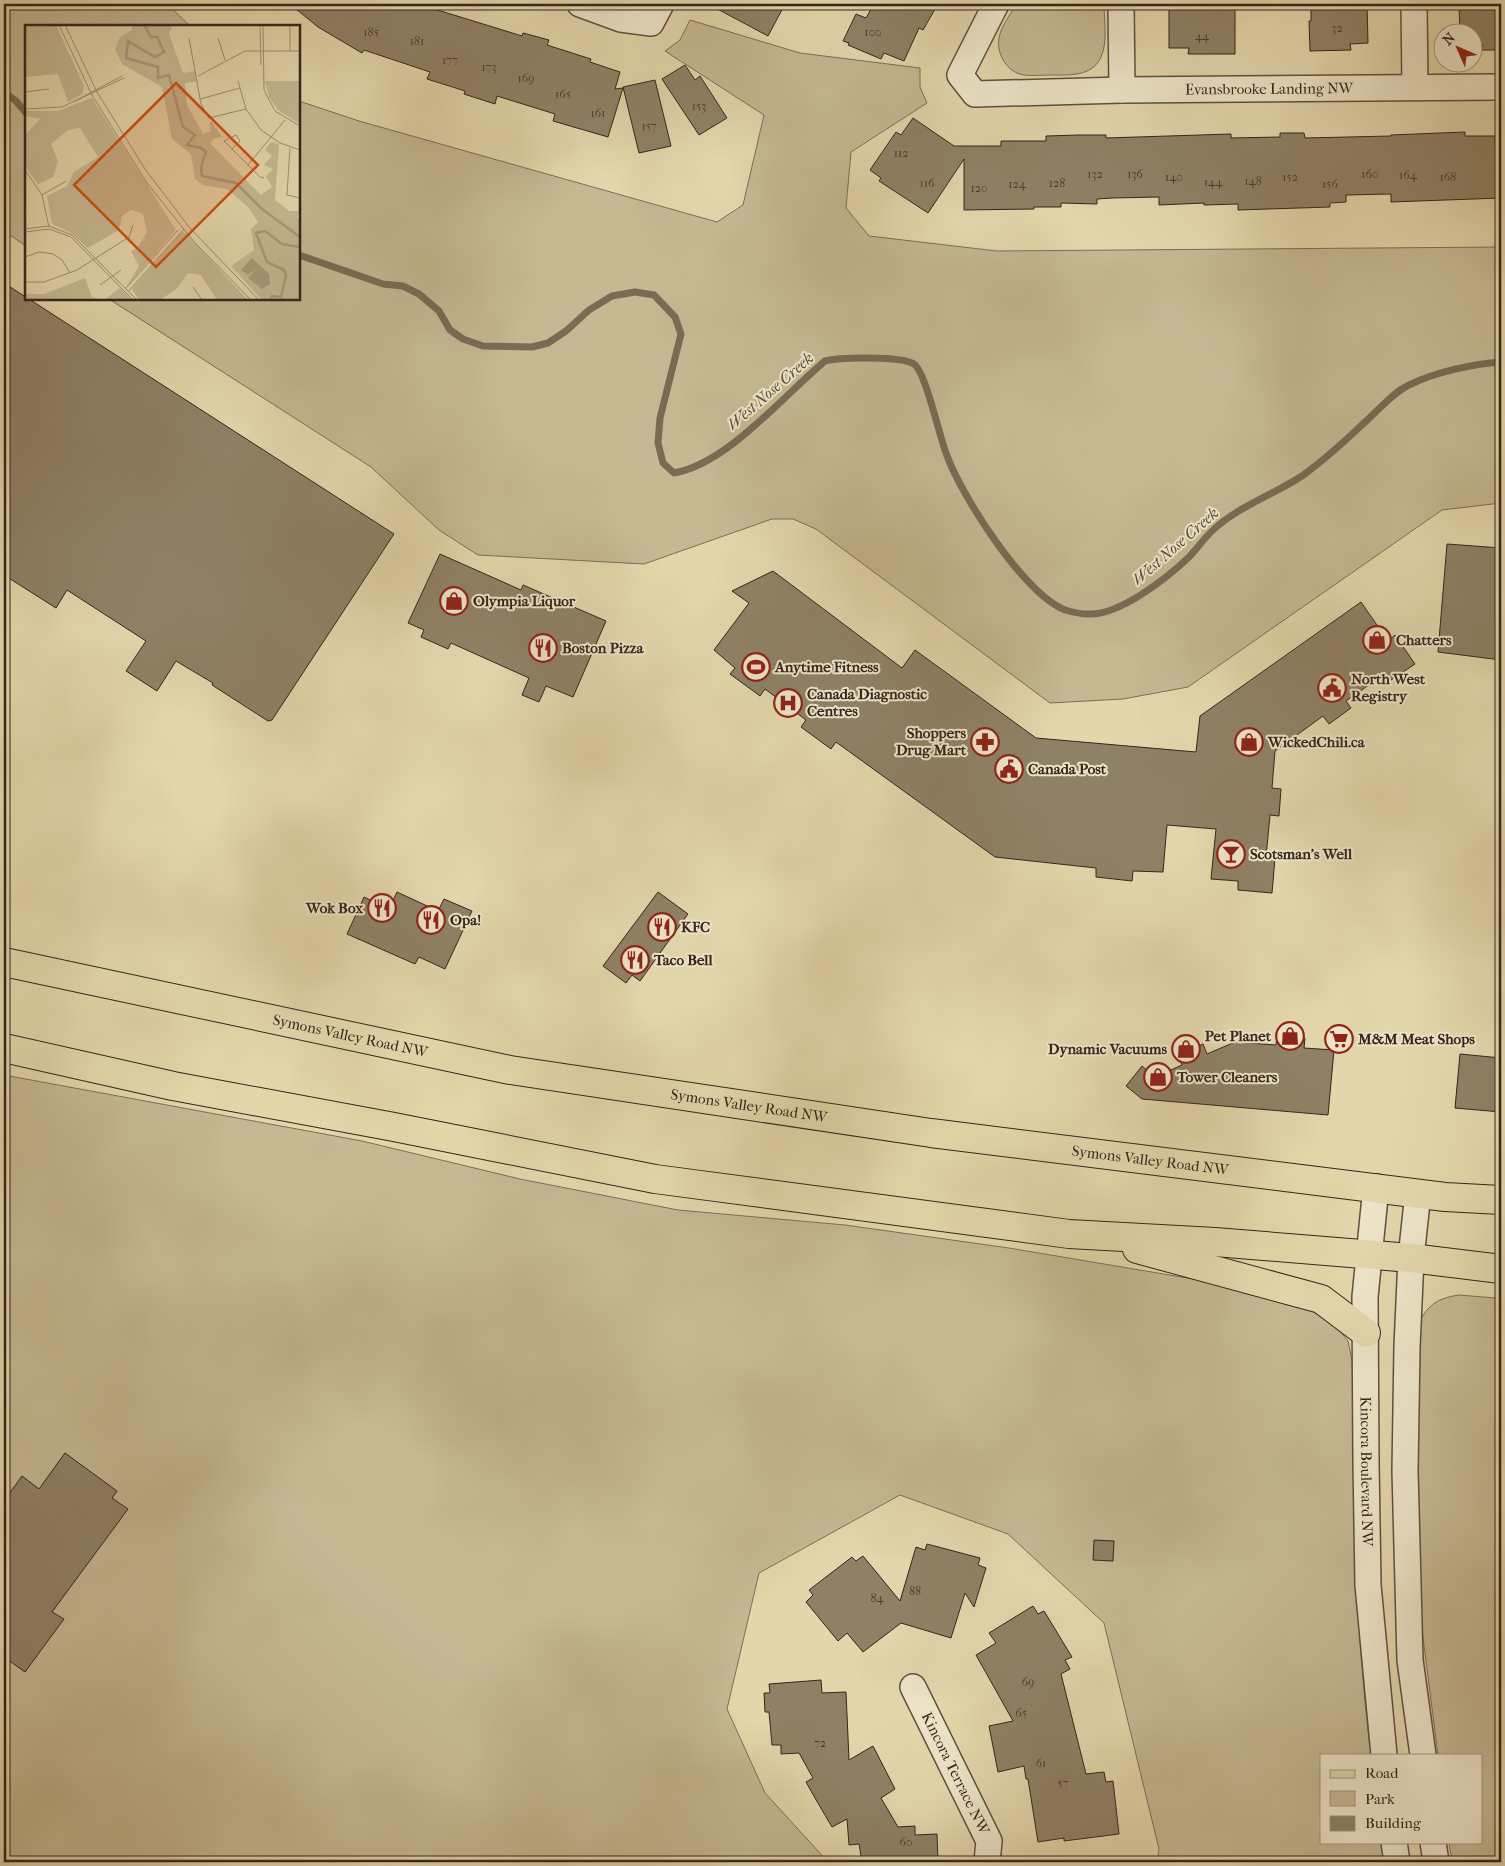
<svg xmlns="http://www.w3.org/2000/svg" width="1505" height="1866" font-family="'IM FELL French Canon',serif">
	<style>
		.green { fill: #c5b893; stroke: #7d6e57 }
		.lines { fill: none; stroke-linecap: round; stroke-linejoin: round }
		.stream { stroke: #7a6b54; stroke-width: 7 }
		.building { fill: #8f8166; stroke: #35251b }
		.minor-casing { stroke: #60513f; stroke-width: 28 }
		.major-casing { stroke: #35251b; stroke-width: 30 }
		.minor { stroke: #ede4c8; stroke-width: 25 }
		.major { stroke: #e3d6ab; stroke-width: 28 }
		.labels { text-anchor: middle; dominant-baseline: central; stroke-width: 4; stroke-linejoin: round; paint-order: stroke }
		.number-label { font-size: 12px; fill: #4c3c2e }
		.street-label { font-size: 15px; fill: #35251b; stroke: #ede4c8 }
		.poi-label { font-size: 15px; font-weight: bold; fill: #35251b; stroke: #ede4c8; text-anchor: start }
		.water-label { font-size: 16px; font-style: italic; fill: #584838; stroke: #ede4c8 }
		.inset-river { fill: none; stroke: #a89a7a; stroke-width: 2.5 }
		.inset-road { fill: none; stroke: #9d8f71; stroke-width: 1 }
		.view { fill: #cd510e; fill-opacity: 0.15; stroke: #cd510e; stroke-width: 2.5 }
		.inset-edge { fill: none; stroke: #35251b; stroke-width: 2.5 }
	</style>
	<rect width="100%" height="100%" fill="#e3d6ab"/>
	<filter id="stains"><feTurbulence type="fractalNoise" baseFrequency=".004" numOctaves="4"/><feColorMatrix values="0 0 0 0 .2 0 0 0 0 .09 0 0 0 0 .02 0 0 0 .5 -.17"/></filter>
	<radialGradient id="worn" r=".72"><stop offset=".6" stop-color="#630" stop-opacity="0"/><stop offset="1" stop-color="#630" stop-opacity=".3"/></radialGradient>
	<path class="green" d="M 4,4 L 167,4 L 190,26 L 26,26 L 26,246 L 4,231 Z
		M 1016,4 L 1104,4 C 1104,20 1108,42 1101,57 C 1092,77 1069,75 1051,75 C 1042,75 1032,76 1024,75 C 1007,73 996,53 999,38 C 1001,26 1011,14 1016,4 Z
		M 690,20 L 800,53 L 920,68 L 920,87 L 927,103 L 851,152 L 846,208 L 869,236 L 997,251 L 1501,247 L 1501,503 L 1442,510 L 1188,687 L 1123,699 L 1050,703 L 816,529 L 793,519 L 772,519 L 644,564 L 478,555 L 439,530 L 371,467 L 109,299 L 299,299 L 299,101 L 359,121 L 717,222 L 743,205 L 764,115 L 665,51 L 680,40 Z
		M 4,1075 L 362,1141 L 520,1179 L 678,1210 L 845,1225 L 1009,1248 L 1217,1283 L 1302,1306 L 1323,1317 L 1335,1325 L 1348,1341 L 1352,1361 C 1355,1492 1354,1624 1371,1755 L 1321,1755 L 1321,1842 L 1382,1842 L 1385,1862 L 1157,1862 L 1159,1849 L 1104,1623 L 1008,1534 L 900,1495 L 759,1573 L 727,1709 L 765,1793 L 828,1862 L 4,1862 Z
		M 1459,1295 L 1495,1298 L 1501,1301 L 1501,1862 L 1452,1862 L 1449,1842 L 1481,1842 L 1481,1755 L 1438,1755 L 1416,1583 L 1414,1330 C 1427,1308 1432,1299 1459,1295 Z"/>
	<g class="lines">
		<path class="stream" d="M 4,92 L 16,101 L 26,113
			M 299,255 L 383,284 L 403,286 L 419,294 L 439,311 L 450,330 L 463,339 L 483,346 L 532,347 L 548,343 L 566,331 L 589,310 L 612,296 L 635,292 L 654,295 L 675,317 L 681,334 L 660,418 L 658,443 L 663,463 L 674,473 C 727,464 783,396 825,361 C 840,357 902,356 914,364 C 926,373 939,435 946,453 C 960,494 1024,594 1065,610 C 1072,612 1081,614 1088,614 C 1119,616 1167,578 1189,557 C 1197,549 1204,538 1213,530 C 1239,506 1273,495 1302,476 C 1324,460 1344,442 1364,423 C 1378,411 1392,393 1409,385 C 1435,372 1473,364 1501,362"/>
	</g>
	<path class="building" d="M 290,4 L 418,4 L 522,36 L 523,33 L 549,40 L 547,45 L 591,59 L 590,62 L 620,72 L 615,89 L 623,88 L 608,137 L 553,121 L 555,114 L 497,96 L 495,104 L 464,94 L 465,91 L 427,79 L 430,72 L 364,50 L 362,53 L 318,27 Z
		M 708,4 L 785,4 L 768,36 Z
		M 874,4 L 938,4 L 923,30 L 919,28 L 904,61 L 884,53 L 881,59 L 848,45 L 849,43 L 843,41 L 856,14 L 866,18 Z
		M 1169,4 L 1235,4 L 1235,54 L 1188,54 L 1189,48 L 1169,48 Z
		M 1311,4 L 1367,4 L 1368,43 L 1350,44 L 1351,50 L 1310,51 L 1309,21 L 1311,21 Z
		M 1459,4 L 1501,4 L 1501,50 L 1482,50 L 1482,44 L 1472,44 L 1472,32 L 1460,32 Z
		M 685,65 L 695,80 L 700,76 L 727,118 L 699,135 L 662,79 Z
		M 655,80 L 671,146 L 639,153 L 623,87 Z
		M 913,118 L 954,146 L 1001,146 L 1001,141 L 1046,141 L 1046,136 L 1078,135 L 1106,135 L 1106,138 L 1231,134 L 1231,138 L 1280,137 L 1280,133 L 1304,133 L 1305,138 L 1391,136 L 1391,135 L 1465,132 L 1465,136 L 1495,136 L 1496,153 L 1501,153 L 1501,198 L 1391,202 L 1391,194 L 1346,195 L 1346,202 L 1330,203 L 1330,207 L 1238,210 L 1238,204 L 1204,205 L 1204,203 L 1159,205 L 1159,197 L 1112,198 L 1097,199 L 1097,204 L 1061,203 L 1061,207 L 1034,207 L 1034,209 L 964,210 L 964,159 L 928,213 L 879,181 L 881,178 L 870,170 L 896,132 L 901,135 Z
		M 4,283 L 394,534 L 272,720 L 268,721 L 212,685 L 213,683 L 176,661 L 157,691 L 126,671 L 146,641 L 67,590 L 56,608 L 4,575 Z
		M 1447,544 L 1501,548 L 1501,660 L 1438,652 Z
		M 440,554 L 521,590 L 523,585 L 606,621 L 573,697 L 546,686 L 539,702 L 522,695 L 529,678 L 451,643 L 448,649 L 421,637 L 424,630 L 408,623 Z
		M 773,571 L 902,668 L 915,650 L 1036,738 L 1196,752 L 1200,716 L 1361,602 L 1388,641 L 1395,635 L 1415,664 L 1385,684 L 1380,677 L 1346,701 L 1351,708 L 1329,724 L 1323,716 L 1275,751 L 1272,788 L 1281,789 L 1279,816 L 1270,815 L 1266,857 L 1275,858 L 1272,893 L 1238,890 L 1238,881 L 1211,879 L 1216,829 L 1167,825 L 1163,872 L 1133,871 L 1132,881 L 1096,877 L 1096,868 L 995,857 L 836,742 L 831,749 L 801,727 L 806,720 L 765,689 L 760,696 L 730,674 L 735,668 L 714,650 L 749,603 L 732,591 Z
		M 397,892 L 438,911 L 444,899 L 472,911 L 445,969 L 419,957 L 415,964 L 347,934 L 364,897 L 389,909 Z
		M 658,892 L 688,914 L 640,981 L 632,975 L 626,983 L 603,966 Z
		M 1277,1035 L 1305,1038 L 1304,1048 L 1334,1050 L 1328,1115 L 1142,1099 L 1126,1086 L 1142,1066 L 1155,1077 L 1182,1065 L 1177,1055 L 1203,1044 L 1207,1054 L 1235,1042 L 1276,1045 Z
		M 1460,1054 L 1501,1058 L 1501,1112 L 1455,1108 Z
		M 65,1453 L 117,1491 L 112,1498 L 128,1509 L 52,1612 L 64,1619 L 25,1672 L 4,1657 L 4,1501 L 22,1476 L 39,1489 Z
		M 1094,1540 L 1114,1541 L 1113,1561 L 1093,1560 Z
		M 927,1544 L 980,1558 L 978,1565 L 986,1568 L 974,1607 L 965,1593 L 951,1638 L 901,1623 L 863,1652 L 847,1633 L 838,1641 L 806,1602 L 813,1595 L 809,1590 L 852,1557 L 856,1561 L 863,1556 L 900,1601 L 916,1547 L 925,1550 Z
		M 1033,1606 L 1038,1614 L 1044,1611 L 1072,1657 L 1065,1660 L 1070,1669 L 1061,1674 L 1086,1774 L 1104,1772 L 1106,1782 L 1113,1781 L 1119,1834 L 1064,1841 L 1064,1838 L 1038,1842 L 1028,1779 L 1026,1779 L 1024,1766 L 998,1772 L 989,1726 L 1013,1721 L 976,1655 L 996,1643 L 989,1633 Z
		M 821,1680 L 822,1693 L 846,1692 L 849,1760 L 873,1746 L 895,1789 L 881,1798 L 898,1827 L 915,1826 L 915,1835 L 937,1834 L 938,1862 L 862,1862 L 859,1844 L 849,1845 L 847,1819 L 832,1827 L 815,1798 L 806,1782 L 813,1778 L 799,1753 L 781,1754 L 781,1745 L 772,1745 L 769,1712 L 765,1712 L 764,1693 L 770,1693 L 769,1684 Z"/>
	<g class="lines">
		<defs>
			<g id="minor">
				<path d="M 580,4 L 621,19 L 651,23 L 661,4"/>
				<path id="s1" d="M 996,4 L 960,75 L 975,94 L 1122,90 L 1501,87"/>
				<path d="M 1121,4 L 1122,90"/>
				<path d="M 1414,4 L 1415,86"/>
				<path id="s2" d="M 1376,1187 L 1365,1297 L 1366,1462 L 1368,1585 L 1384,1755"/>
				<path d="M 1418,1193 L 1411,1258 L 1407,1347 L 1405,1471 L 1410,1660 L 1423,1755"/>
				<path id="s3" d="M 913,1687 L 989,1841 L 987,1862"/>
				<path d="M 1394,1842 L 1397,1862"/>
				<path d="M 1433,1842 L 1436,1862"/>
			</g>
			<g id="major">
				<path id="s4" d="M 4,962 L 510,1070 L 931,1133 L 1445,1197 L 1501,1200"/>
				<path d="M 4,1048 L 173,1086 L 394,1127 L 655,1179 L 1069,1234 L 1215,1242 L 1411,1258 L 1501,1269"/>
				<path d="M 1137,1249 L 1321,1299 L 1366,1333"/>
			</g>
		</defs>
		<use href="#minor" class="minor-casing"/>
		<use href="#major" class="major-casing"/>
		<use href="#minor" class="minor"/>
		<use href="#major" class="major"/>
	</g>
	<defs>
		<symbol id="shop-ring" viewBox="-11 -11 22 22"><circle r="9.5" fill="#ede4c8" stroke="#8f2418" stroke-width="1.5"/><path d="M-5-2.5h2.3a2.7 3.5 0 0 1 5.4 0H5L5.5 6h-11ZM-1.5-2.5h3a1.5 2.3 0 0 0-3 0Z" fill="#8f2418"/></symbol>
		<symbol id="restaurant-ring" viewBox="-11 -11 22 22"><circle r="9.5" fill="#ede4c8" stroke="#8f2418" stroke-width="1.5"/><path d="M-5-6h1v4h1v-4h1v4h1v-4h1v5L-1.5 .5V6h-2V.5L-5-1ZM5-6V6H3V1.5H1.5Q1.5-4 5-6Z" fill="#8f2418"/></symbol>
		<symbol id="stadium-ring" viewBox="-11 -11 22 22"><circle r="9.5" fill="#ede4c8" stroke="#8f2418" stroke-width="1.5"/><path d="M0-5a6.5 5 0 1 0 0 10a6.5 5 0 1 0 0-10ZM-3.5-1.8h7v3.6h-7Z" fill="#8f2418"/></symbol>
		<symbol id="civic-ring" viewBox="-11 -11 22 22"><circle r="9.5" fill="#ede4c8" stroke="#8f2418" stroke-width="1.5"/><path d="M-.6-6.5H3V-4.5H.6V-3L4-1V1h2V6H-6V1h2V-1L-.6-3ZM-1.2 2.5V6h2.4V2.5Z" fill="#8f2418"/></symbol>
		<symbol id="hospital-ring" viewBox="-11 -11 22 22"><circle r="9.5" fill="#ede4c8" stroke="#8f2418" stroke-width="1.5"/><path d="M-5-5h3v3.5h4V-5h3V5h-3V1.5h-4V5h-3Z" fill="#8f2418"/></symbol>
		<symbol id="pharmacy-ring" viewBox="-11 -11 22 22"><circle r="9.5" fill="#ede4c8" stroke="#8f2418" stroke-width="1.5"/><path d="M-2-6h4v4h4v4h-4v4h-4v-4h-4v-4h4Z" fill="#8f2418"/></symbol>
		<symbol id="bar-ring" viewBox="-11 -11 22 22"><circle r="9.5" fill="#ede4c8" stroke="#8f2418" stroke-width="1.5"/><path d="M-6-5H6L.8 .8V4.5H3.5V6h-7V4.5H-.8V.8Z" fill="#8f2418"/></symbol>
		<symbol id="supermarket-ring" viewBox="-11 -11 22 22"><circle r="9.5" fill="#ede4c8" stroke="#8f2418" stroke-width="1.5"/><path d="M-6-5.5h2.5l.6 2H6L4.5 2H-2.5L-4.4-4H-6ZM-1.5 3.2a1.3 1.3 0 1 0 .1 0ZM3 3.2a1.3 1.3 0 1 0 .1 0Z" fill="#8f2418"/></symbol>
	</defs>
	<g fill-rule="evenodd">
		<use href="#shop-ring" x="438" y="585" width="32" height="32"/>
		<use href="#shop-ring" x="1361" y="624" width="32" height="32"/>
		<use href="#restaurant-ring" x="527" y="632" width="32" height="32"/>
		<use href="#stadium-ring" x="740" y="651" width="32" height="32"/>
		<use href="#civic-ring" x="1316" y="672" width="32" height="32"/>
		<use href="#hospital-ring" x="772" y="687" width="32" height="32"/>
		<use href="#pharmacy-ring" x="969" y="726" width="32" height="32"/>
		<use href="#shop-ring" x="1233" y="726" width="32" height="32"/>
		<use href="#civic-ring" x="993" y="753" width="32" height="32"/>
		<use href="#bar-ring" x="1215" y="838" width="32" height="32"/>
		<use href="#restaurant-ring" x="366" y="892" width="32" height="32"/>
		<use href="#restaurant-ring" x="415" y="904" width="32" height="32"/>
		<use href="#restaurant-ring" x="646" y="911" width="32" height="32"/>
		<use href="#restaurant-ring" x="619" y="944" width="32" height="32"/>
		<use href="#shop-ring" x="1274" y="1020" width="32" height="32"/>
		<use href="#supermarket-ring" x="1323" y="1023" width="32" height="32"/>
		<use href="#shop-ring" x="1170" y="1033" width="32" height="32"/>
		<use href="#shop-ring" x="1142" y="1061" width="32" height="32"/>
	</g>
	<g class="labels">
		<g class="number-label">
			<text x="1337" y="28">32</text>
			<text x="371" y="32">185</text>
			<text x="873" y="32">100</text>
			<text x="1202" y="36">44</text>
			<text x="417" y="41">181</text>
			<text x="450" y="60">177</text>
			<text x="489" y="67">173</text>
			<text x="526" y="78">169</text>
			<text x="563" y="94">165</text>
			<text x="699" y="106">153</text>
			<text x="598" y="113">161</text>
			<text x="649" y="126">157</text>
			<text x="901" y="153">112</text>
			<text x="1095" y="174">132</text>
			<text x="1135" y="174">136</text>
			<text x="1370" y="174">160</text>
			<text x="1408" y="175">164</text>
			<text x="1174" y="177">140</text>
			<text x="1290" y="177">152</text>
			<text x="1448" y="177">168</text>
			<text x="1253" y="181">148</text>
			<text x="1213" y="182">144</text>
			<text x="927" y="183">116</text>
			<text x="1057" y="183">128</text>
			<text x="1017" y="184">124</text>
			<text x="1330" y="184">156</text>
			<text x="979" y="188">120</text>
			<text x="915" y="1591">88</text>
			<text x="877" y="1598">84</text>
			<text x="1028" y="1682">69</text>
			<text x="1021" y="1713">65</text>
			<text x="820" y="1743">72</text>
			<text x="1041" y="1763">61</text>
			<text x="1063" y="1783">57</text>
			<text x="906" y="1842">60</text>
		</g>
		<g class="street-label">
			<text stroke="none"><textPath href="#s1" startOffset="398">Evansbrooke Landing NW</textPath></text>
			<text stroke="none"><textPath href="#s4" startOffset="354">Symons Valley Road NW</textPath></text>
			<text stroke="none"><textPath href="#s4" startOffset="759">Symons Valley Road NW</textPath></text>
			<text stroke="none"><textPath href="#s4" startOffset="1164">Symons Valley Road NW</textPath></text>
			<text stroke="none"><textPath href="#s2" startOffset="285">Kincora Boulevard NW</textPath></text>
			<text stroke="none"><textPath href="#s3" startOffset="96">Kincora Terrace NW</textPath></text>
		</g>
		<g class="poi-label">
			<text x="473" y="601">Olympia Liquor</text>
			<text x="1396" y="640">Chatters</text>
			<text x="562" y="648">Boston Pizza</text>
			<text x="775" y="667">Anytime Fitness</text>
			<text x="1351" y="679">North West<tspan x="1351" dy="17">Registry</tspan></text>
			<text x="807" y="694">Canada Diagnostic<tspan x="807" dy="17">Centres</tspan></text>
			<text x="966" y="733" text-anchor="end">Shoppers<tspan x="966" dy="17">Drug Mart</tspan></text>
			<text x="1268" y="742">WickedChili.ca</text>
			<text x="1028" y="769">Canada Post</text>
			<text x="1250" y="854">Scotsman's Well</text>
			<text x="363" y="908" text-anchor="end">Wok Box</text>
			<text x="450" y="920">Opa!</text>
			<text x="681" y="927">KFC</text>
			<text x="654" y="960">Taco Bell</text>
			<text x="1271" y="1036" text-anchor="end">Pet Planet</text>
			<text x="1358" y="1039">M&amp;M Meat Shops</text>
			<text x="1167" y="1049" text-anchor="end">Dynamic Vacuums</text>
			<text x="1177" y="1077">Tower Cleaners</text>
		</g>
		<g class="water-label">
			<text transform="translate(770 391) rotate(-41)">West Nose Creek</text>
			<text transform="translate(1175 546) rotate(-41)">West Nose Creek</text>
		</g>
	</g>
	<g transform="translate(25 25)">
		<rect width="275" height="275" fill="#e3d6ab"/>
		<path d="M 0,0 L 31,0 L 59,61 L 57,69 L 43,77 L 33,49 L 0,52 ZM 107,0 L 148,0 L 144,9 L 158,48 L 170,46 L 172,56 L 160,58 L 162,80 L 178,109 L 186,106 L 184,97 L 187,97 L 197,112 L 189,113 L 185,118 L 236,170 L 247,162 L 241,151 L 248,144 L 239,140 L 247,131 L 240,125 L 246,117 L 254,119 L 250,175 L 264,186 L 275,186 L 272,192 L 275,195 L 275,275 L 237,275 L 206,241 L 229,225 L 226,204 L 233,197 L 223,182 L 202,164 L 178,160 L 170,154 L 166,129 L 147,114 L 137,62 L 97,39 L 90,24 L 95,12 L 107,5 ZM 240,56 L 275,56 L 275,99 L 253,85 L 244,72 ZM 67,73 L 151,205 L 102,261 L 114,241 L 106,226 L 113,222 L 122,207 L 118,189 L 106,185 L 97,191 L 94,205 L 63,223 L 45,207 L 27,199 L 22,171 L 42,161 L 49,147 L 73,132 L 55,103 L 43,105 L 26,119 L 33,136 L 28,152 L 13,159 L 0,141 L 0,110 L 15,94 L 0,91 L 0,86 L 33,86 ZM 157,207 L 160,208 L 223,275 L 192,275 L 176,250 L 163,248 L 151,264 L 141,271 L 134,275 L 114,275 L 107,264 ZM 60,253 L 67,272 L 79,275 L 95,263 L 107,275 L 0,275 L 0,269 L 19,269 Z" fill="#c5b893"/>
		<path d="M 227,233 L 244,249 L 245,259 L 237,264 L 223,253 L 231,244 L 223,250 L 216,245 Z" fill="#a89a7a"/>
		<path class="inset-river" d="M 119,0 L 126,12 L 132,12 L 139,27 L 130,32 L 103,16 L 101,33 L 133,42 L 133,53 L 144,50 L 158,102 L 170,110 L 162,120 L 176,123 L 181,127 L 176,142 L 177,151 L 211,158 L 237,184 L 275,212M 245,275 L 247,271 L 256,272 L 261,251 L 259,245 L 242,237 L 231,208 L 240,206 L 257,219 L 275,222"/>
		<path class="inset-road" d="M 34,0 L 67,70 L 122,158 L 170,218 L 226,275M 40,0 L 72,67 L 120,144 L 164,202 L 234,275M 235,0 L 236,40M 238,0 L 239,65 L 250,86 L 275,101M 265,0 L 265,26M 164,13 L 176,79 L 184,93 L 221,84M 193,13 L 200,35M 173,51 L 220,26 L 275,26M 213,56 L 221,84 L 236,105 L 255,118 L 275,125M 0,67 L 24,64M 0,68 L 0,84M 175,74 L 215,63M 50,76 L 97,51M 0,84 L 37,82 L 99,53M 265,123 L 262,170 L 275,173M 207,124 L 215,116 L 211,110 L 199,116 L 235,152 L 239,153M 223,140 L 260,95M 0,145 L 17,170 L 24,202M 17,170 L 41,156M 0,204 L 24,201 L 47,210 L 112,275M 0,207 L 24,204 L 46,212 L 108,275M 0,232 L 14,227 L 28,229 L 37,235 L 45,248M 0,257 L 19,257 L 52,245 L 104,212 L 108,200M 75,260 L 96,245M 168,262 L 177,275M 100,264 L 153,205M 103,267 L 159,204"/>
		<path class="view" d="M 151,58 L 233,140 L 131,242 L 49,160 Z"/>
		<rect width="275" height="275" class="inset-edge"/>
	</g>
	<rect width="1505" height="1866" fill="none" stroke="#e3d6ab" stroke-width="20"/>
	<rect x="5" y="5" width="1495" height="1856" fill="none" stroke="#35251b" stroke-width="2.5"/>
	<rect x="10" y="10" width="1485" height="1846" fill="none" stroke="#35251b"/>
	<rect x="1320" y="1754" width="162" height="90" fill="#ede4c8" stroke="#a39883"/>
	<rect x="1330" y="1770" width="25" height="8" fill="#e3d6ab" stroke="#a39883"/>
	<text x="1365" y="1778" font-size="15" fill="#35251b">Road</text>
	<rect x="1330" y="1791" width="25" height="15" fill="#c5b893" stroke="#a39883"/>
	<text x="1365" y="1804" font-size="15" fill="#35251b">Park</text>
	<rect x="1330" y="1816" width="25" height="15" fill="#8f8166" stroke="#a39883"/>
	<text x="1365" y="1828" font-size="15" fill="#35251b">Building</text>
	<g transform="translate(1458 48) rotate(315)"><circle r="24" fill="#ede4c8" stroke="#a39883"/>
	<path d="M0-4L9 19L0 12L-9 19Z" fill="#8f2418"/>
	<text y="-8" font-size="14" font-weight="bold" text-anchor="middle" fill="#35251b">N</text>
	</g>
	<rect width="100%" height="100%" filter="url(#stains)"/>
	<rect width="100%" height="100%" fill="url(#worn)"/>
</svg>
